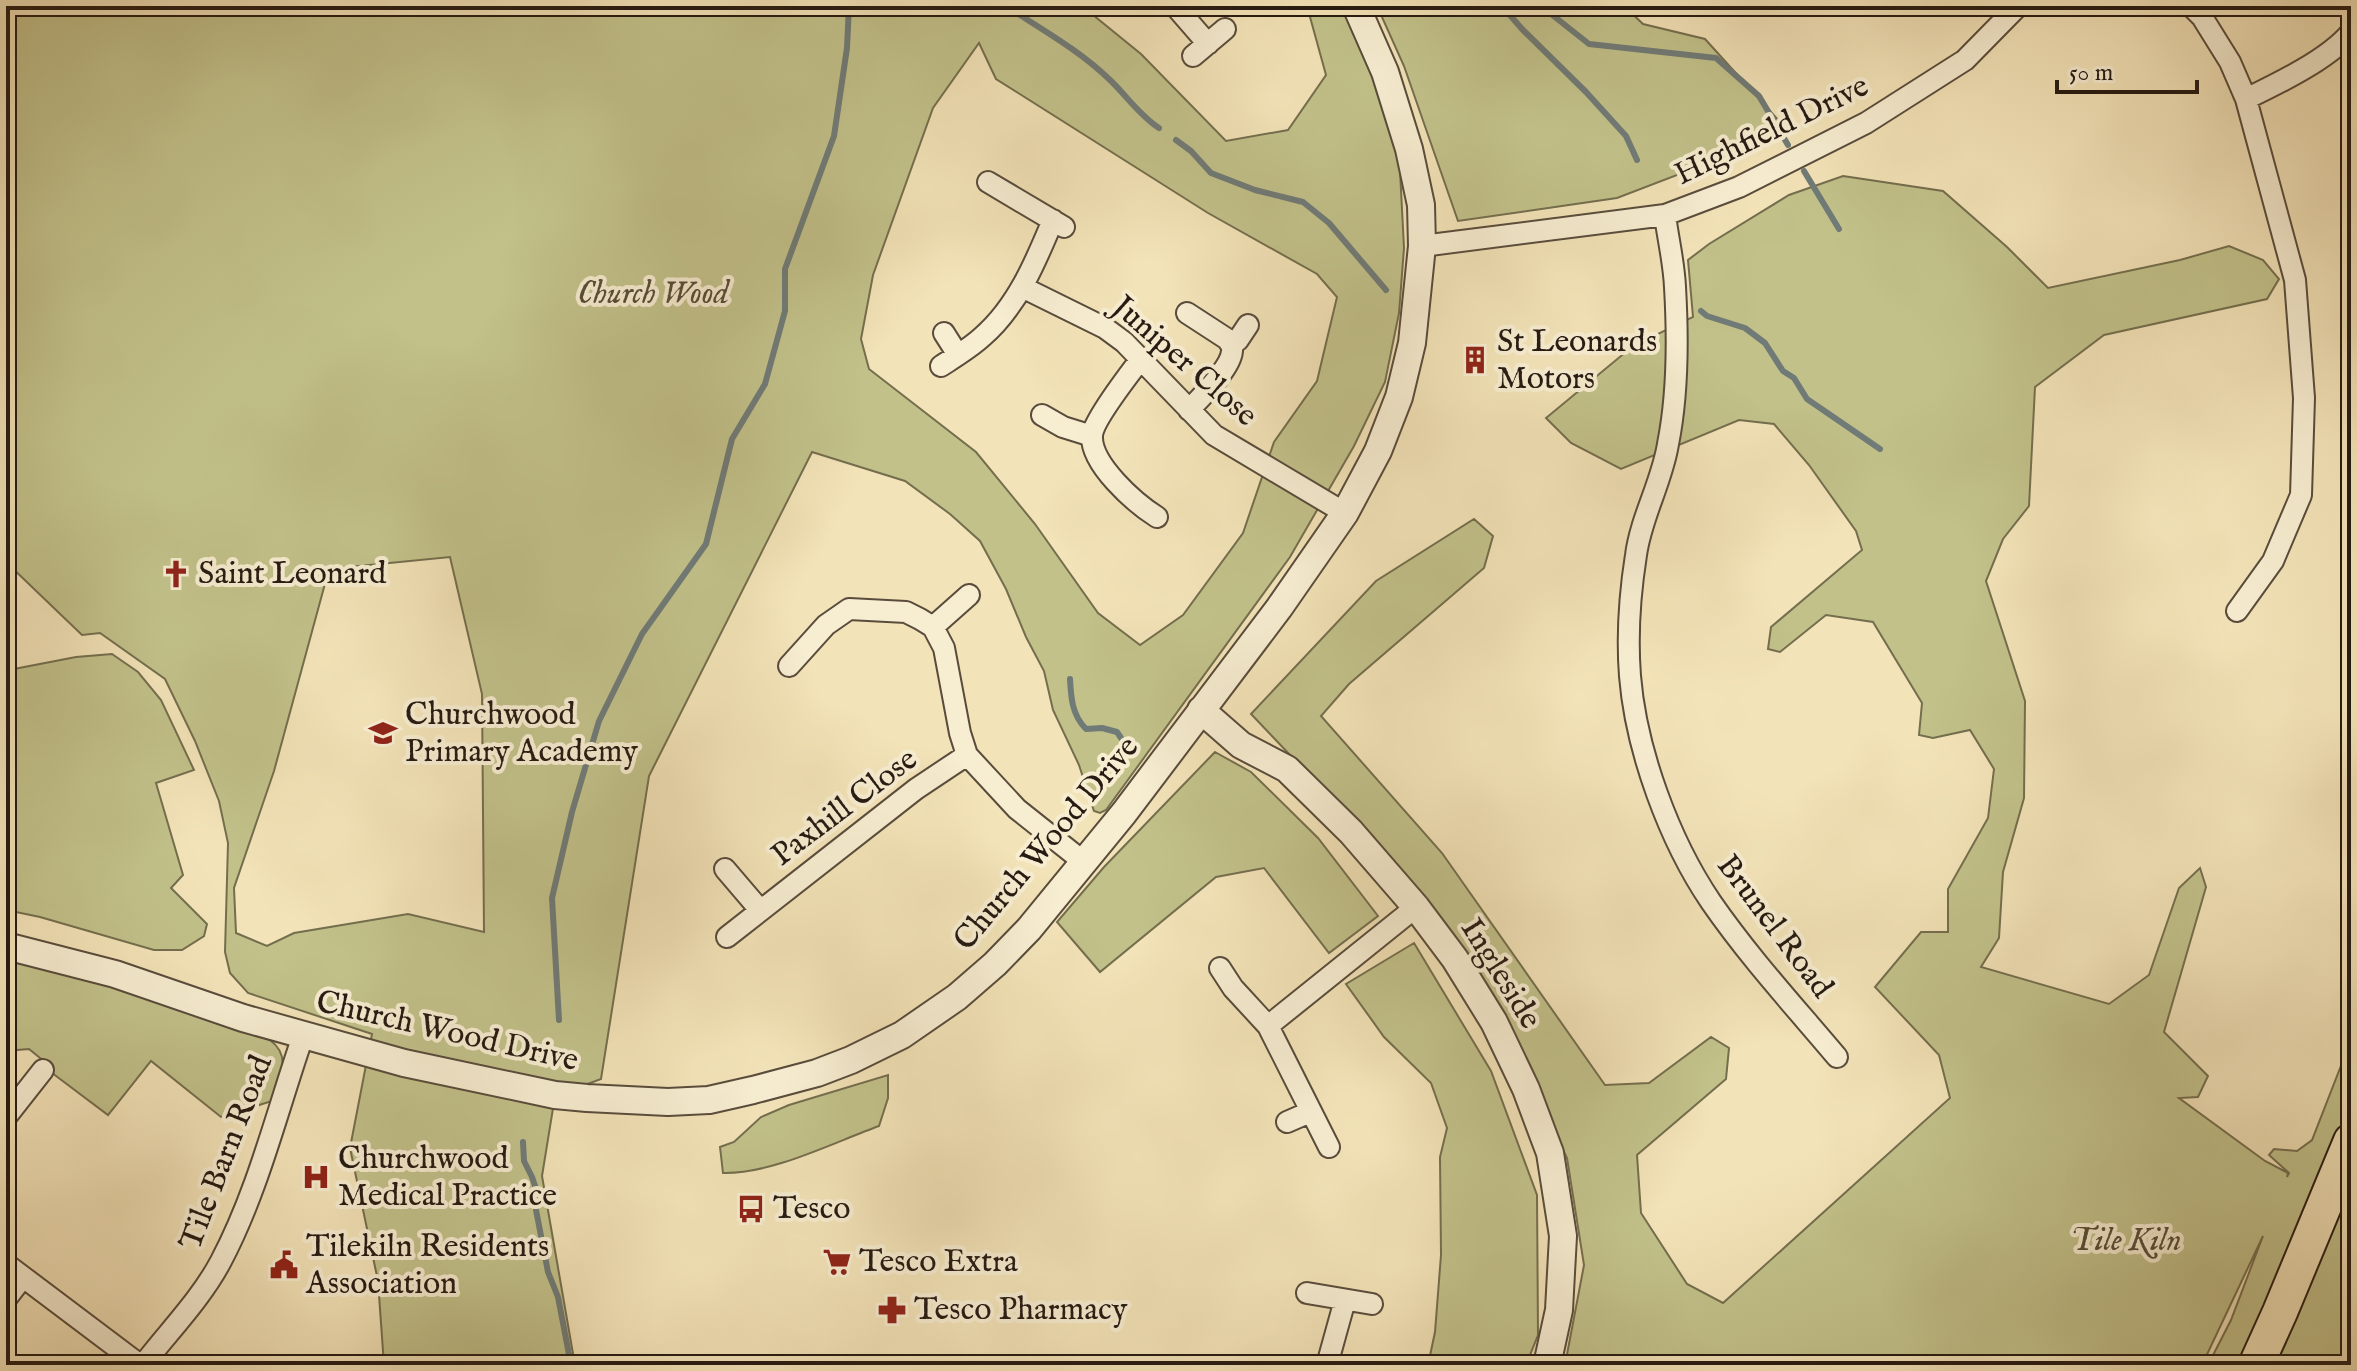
<svg xmlns="http://www.w3.org/2000/svg" width="2357" height="1371" font-family="'IM FELL English',serif">
	<style>
		.green { fill: #c2c18a; stroke: #746e4e; stroke-width: 2; fill-rule: evenodd }
		.lines { fill: none; stroke-linecap: round; stroke-linejoin: round }
		.stream { stroke: #707b77; stroke-width: 6 }
		.minor-casing { stroke: #594c3c; stroke-width: 24 }
		.tertiary-casing { stroke: #594c3c; stroke-width: 30 }
		.primary-casing { stroke: #261a12; stroke-width: 38 }
		.minor { stroke: #f7edd1; stroke-width: 20 }
		.tertiary { stroke: #f7edd1; stroke-width: 26 }
		.primary { stroke: #f3e3b8; stroke-width: 34 }
		.labels { text-anchor: middle; dominant-baseline: central; stroke-width: 8; stroke-linejoin: round; paint-order: stroke }
		.street-label { font-size: 32px; fill: #261a12; stroke: #f7edd1 }
		.park-label { font-size: 32px; font-style: italic; fill: #554c36; stroke: #f7edd1 }
		.poi-label { font-size: 32px; fill: #261a12; stroke: #f7edd1; text-anchor: start }
	</style>
	<rect width="100%" height="100%" fill="#f3e3b8"/>
	<filter id="stains"><feTurbulence type="fractalNoise" baseFrequency=".0025" numOctaves="4"/><feColorMatrix values="0 0 0 0 .2 0 0 0 0 .09 0 0 0 0 .02 0 0 0 .5 -.17"/></filter>
	<radialGradient id="worn" r=".72"><stop offset=".6" stop-color="#630" stop-opacity="0"/><stop offset="1" stop-color="#630" stop-opacity=".3"/></radialGradient>
	<path class="green" d="M 18,6 L 1082,6 L 1141,54 L 1226,141 L 1288,130 L 1326,75 L 1307,6 L 1342,6 L 1363,48 L 1399,151 L 1404,248 L 1399,313 L 1385,382 L 1354,446 L 1290,557 L 1106,810 L 1100,813 L 1094,811 L 1079,765 L 1053,710 L 1044,671 L 1026,637 L 1006,589 L 980,541 L 950,514 L 905,481 L 812,452 L 649,776 L 601,1079 L 555,1096 L 542,1176 L 575,1365 L 384,1365 L 378,1281 L 350,1148 L 372,1034 L 248,993 L 230,973 L 225,952 L 228,843 L 219,801 L 195,741 L 165,679 L 100,633 L 82,635 L 6,562 L 6,69 ZM 979,43 L 996,79 L 1208,213 L 1317,274 L 1337,297 L 1317,381 L 1274,442 L 1243,533 L 1183,615 L 1140,645 L 1098,613 L 1035,524 L 976,452 L 869,369 L 861,339 L 873,275 L 933,108 ZM 450,557 L 482,694 L 484,932 L 408,914 L 294,933 L 267,946 L 236,933 L 234,888 L 274,771 L 329,569 Z
		M 1377,6 L 1624,6 L 1643,24 L 1705,39 L 1789,132 L 1617,198 L 1458,221 L 1404,66 Z
		M 1843,176 L 1943,191 L 2007,247 L 2048,288 L 2180,260 L 2229,246 L 2263,260 L 2279,279 L 2267,299 L 2104,335 L 2035,387 L 2029,506 L 2003,539 L 1986,581 L 2025,701 L 2024,798 L 2003,872 L 1999,938 L 1981,967 L 2109,1004 L 2149,975 L 2179,888 L 2200,868 L 2206,887 L 2164,1032 L 2208,1076 L 2198,1097 L 2179,1098 L 2265,1161 L 2288,1173 L 2287,1177 L 2289,1173 L 2269,1155 L 2274,1149 L 2297,1151 L 2312,1140 L 2351,1040 L 2351,1111 L 2315,1205 L 2242,1365 L 2208,1365 L 2231,1320 L 2263,1236 L 2202,1365 L 1565,1365 L 1584,1265 L 1567,1158 L 1477,976 L 1373,842 L 1251,714 L 1376,581 L 1474,519 L 1493,536 L 1484,568 L 1349,684 L 1321,716 L 1442,853 L 1605,1085 L 1649,1083 L 1711,1037 L 1729,1048 L 1726,1079 L 1637,1155 L 1641,1213 L 1687,1284 L 1723,1303 L 1950,1098 L 1939,1055 L 1875,987 L 1921,932 L 1948,932 L 1948,889 L 1988,818 L 1994,769 L 1970,730 L 1933,738 L 1919,735 L 1922,703 L 1873,622 L 1826,615 L 1780,652 L 1768,649 L 1771,627 L 1862,550 L 1856,531 L 1809,465 L 1774,424 L 1739,420 L 1621,469 L 1571,443 L 1546,418 L 1633,346 L 1693,317 L 1688,260 L 1709,244 L 1789,195 Z
		M 112,654 L 138,672 L 161,700 L 194,770 L 156,783 L 183,875 L 171,888 L 207,924 L 204,936 L 182,950 L 154,950 L 40,917 L 6,910 L 6,673 L 9,670 L 76,657 Z
		M 1215,752 L 1251,772 L 1318,838 L 1378,916 L 1329,953 L 1264,868 L 1216,877 L 1100,972 L 1057,922 L 1104,867 Z
		M 1414,943 L 1491,1071 L 1537,1195 L 1538,1335 L 1526,1365 L 1428,1365 L 1435,1332 L 1441,1255 L 1440,1157 L 1447,1128 L 1431,1083 L 1384,1037 L 1346,984 Z
		M 6,959 C 96,977 184,1009 270,1040 C 293,1057 279,1079 272,1101 L 221,1117 L 151,1061 L 108,1115 L 48,1070 L 45,1062 L 29,1049 L 17,1050 L 6,1042 Z
		M 888,1075 L 888,1098 L 879,1126 C 832,1143 772,1174 723,1173 L 720,1147 L 734,1142 L 761,1117 L 789,1105 Z
		M 2351,1171 L 2351,1365 L 2274,1365 Z"/>
	<g class="lines">
		<path class="stream" d="M 1006,6 C 1041,29 1079,50 1109,79 C 1127,96 1139,115 1159,128
			M 1502,6 L 1522,29 L 1586,92 L 1626,136 L 1637,160
			M 1541,6 L 1589,44 L 1716,58 L 1759,96 L 1788,145
			M 1176,140 L 1191,151 L 1211,173 L 1255,190 L 1303,202 L 1329,223 L 1386,290
			M 1804,171 L 1839,229
			M 1701,311 L 1707,316 L 1745,328 L 1765,343 L 1783,371 L 1794,378 L 1807,399 L 1880,449
			M 1070,679 C 1071,698 1072,715 1086,729 L 1102,728 L 1117,732 L 1127,747
			M 559,1020 L 552,898 L 572,812 L 599,721 L 642,634 L 706,544 L 732,439 L 765,384 L 785,311 L 785,269 L 834,136 L 847,48 L 849,6
			M 523,1142 L 524,1161 L 532,1177 L 537,1192 L 536,1210 L 548,1272 L 558,1297 L 571,1365"/>
		<defs>
			<path id="minor" d="M 1175,6 L 1208,44
				M 2191,6 L 2202,17 L 2230,62 L 2246,99 L 2295,280 L 2304,398 L 2301,495 L 2273,561 L 2237,611
				M 1193,56 L 1225,29
				M 2246,99 C 2277,84 2329,59 2351,32
				M 988,182 L 1064,227
				M 1665,215 C 1668,239 1674,263 1675,287 C 1678,338 1678,394 1668,444 C 1662,482 1641,517 1636,555 C 1630,593 1627,637 1630,676 C 1636,750 1669,840 1711,902 C 1749,957 1794,1006 1837,1057
				M 1422,246 L 1665,215 L 1739,187 L 1866,123 L 1965,60 L 2018,6
				M 1022,287 L 1105,328 L 1124,342 L 1214,435 L 1345,513
				M 1187,313 L 1227,339 C 1230,344 1233,345 1232,351 C 1231,368 1201,397 1189,410
				M 944,333 L 958,355
				M 1231,345 L 1238,340 L 1248,325
				M 1140,360 C 1130,373 1094,420 1092,435 C 1090,464 1135,503 1157,517
				M 941,366 C 955,357 970,348 982,337 C 1017,307 1036,261 1053,220
				M 1042,415 L 1063,427 L 1092,436
				M 933,627 L 969,595
				M 789,666 L 826,625 L 849,609 L 906,612 L 920,619 L 933,627 L 944,648 L 960,733 L 967,755 L 1017,809 L 1085,863
				M 725,869 L 760,910
				M 727,937 L 916,789 L 967,755
				M 1220,968 L 1233,988 L 1268,1026 L 1329,1147
				M 1268,1026 L 1416,907
				M 6,1117 L 43,1070
				M 1287,1122 L 1310,1112
				M 6,1264 L 140,1365
				M 1307,1293 L 1372,1304
				M 6,1299 L 23,1277
				M 143,1365 C 169,1331 201,1299 221,1261 C 258,1191 277,1111 303,1036
				M 1327,1365 L 1345,1300"/>
			<path id="tertiary" d="M 1201,710 L 1241,745 L 1287,769 L 1351,832 L 1416,907 L 1455,959 L 1494,1022 L 1526,1089 L 1550,1153 L 1563,1236 L 1559,1310 L 1547,1365
				M 6,946 L 115,974 L 243,1018 L 404,1063 L 555,1095 L 587,1098 L 668,1102 L 709,1100 L 753,1090 L 817,1073 L 851,1060 L 902,1035 L 957,997 L 995,964 L 1029,929 L 1124,813 L 1279,608 L 1345,513 L 1378,451 L 1399,397 L 1412,343 L 1422,246 L 1421,205 L 1409,149 L 1385,72 L 1356,6"/>
			<path id="primary" d="M 2256,1365 L 2280,1312 L 2351,1141"/>
		</defs>
		<use href="#minor" class="minor-casing"/>
		<use href="#tertiary" class="tertiary-casing"/>
		<use href="#primary" class="primary-casing"/>
		<use href="#minor" class="minor"/>
		<use href="#tertiary" class="tertiary"/>
		<use href="#primary" class="primary"/>
	</g>
	<defs>
		<symbol id="building-bare" viewBox="-9 -9 18 18"><path d="M-4-6H4V6H1V3H-1V6H-4ZM-2.5-4.3h1.7v1.8h-1.7ZM.8-4.3h1.7v1.8H.8ZM-2.5-1h1.7V.8h-1.7ZM.8-1h1.7V.8H.8Z" fill="#8f2418" stroke="#f7edd1" stroke-width="2.5" paint-order="stroke"/></symbol>
		<symbol id="church-bare" viewBox="-9 -9 18 18"><path d="M-1.2-6h2.4v3.5h3.3v2.4h-3.3V6h-2.4V-.1h-3.3v-2.4h3.3Z" fill="#8f2418" stroke="#f7edd1" stroke-width="2.5" paint-order="stroke"/></symbol>
		<symbol id="school-bare" viewBox="-9 -9 18 18"><path d="M0-5L7-2L0 1L-7-2ZM-4 1L0 2.5L4 1V4Q0 6-4 4Z" fill="#8f2418" stroke="#f7edd1" stroke-width="2.5" paint-order="stroke"/></symbol>
		<symbol id="hospital-bare" viewBox="-9 -9 18 18"><path d="M-5-5h3v3.5h4V-5h3V5h-3V1.5h-4V5h-3Z" fill="#8f2418" stroke="#f7edd1" stroke-width="2.5" paint-order="stroke"/></symbol>
		<symbol id="bus-bare" viewBox="-9 -9 18 18"><path d="M-5-6H5V4H4V6H2V4H-2V6H-4V4H-5ZM-3.5-4V0h7V-4ZM-3.5 1.2v1.5H-2V1.2ZM2 1.2v1.5H3.5V1.2Z" fill="#8f2418" stroke="#f7edd1" stroke-width="2.5" paint-order="stroke"/></symbol>
		<symbol id="supermarket-bare" viewBox="-9 -9 18 18"><path d="M-6-5.5h2.5l.6 2H6L4.5 2H-2.5L-4.4-4H-6ZM-1.5 3.2a1.3 1.3 0 1 0 .1 0ZM3 3.2a1.3 1.3 0 1 0 .1 0Z" fill="#8f2418" stroke="#f7edd1" stroke-width="2.5" paint-order="stroke"/></symbol>
		<symbol id="civic-bare" viewBox="-9 -9 18 18"><path d="M-.6-6.5H3V-4.5H.6V-3L4-1V1h2V6H-6V1h2V-1L-.6-3ZM-1.2 2.5V6h2.4V2.5Z" fill="#8f2418" stroke="#f7edd1" stroke-width="2.5" paint-order="stroke"/></symbol>
		<symbol id="pharmacy-bare" viewBox="-9 -9 18 18"><path d="M-2-6h4v4h4v4h-4v4h-4v-4h-4v-4h4Z" fill="#8f2418" stroke="#f7edd1" stroke-width="2.5" paint-order="stroke"/></symbol>
	</defs>
	<g fill-rule="evenodd">
		<use href="#building-bare" x="1455" y="340" width="40" height="40"/>
		<use href="#church-bare" x="156" y="554" width="40" height="40"/>
		<use href="#school-bare" x="363" y="713" width="40" height="40"/>
		<use href="#hospital-bare" x="296" y="1157" width="40" height="40"/>
		<use href="#bus-bare" x="731" y="1189" width="40" height="40"/>
		<use href="#supermarket-bare" x="817" y="1242" width="40" height="40"/>
		<use href="#civic-bare" x="264" y="1245" width="40" height="40"/>
		<use href="#pharmacy-bare" x="872" y="1290" width="40" height="40"/>
	</g>
	<g class="labels">
		<g class="street-label">
			<text transform="translate(1772 131) rotate(-26)">Highfield Drive</text>
			<text transform="translate(1184 362) rotate(41)">Juniper Close</text>
			<text transform="translate(845 808) rotate(-37)">Paxhill Close</text>
			<text transform="translate(1047 844) rotate(-50)">Church Wood Drive</text>
			<text transform="translate(1774 927) rotate(53)">Brunel Road</text>
			<text transform="translate(1500 974) rotate(58)">Ingleside</text>
			<text transform="translate(447 1032) rotate(13)">Church Wood Drive</text>
			<text transform="translate(227 1153) rotate(-69)">Tile Barn Road</text>
		</g>
		<g class="park-label">
			<text x="653" y="294">Church Wood</text>
			<text x="2126" y="1241">Tile Kiln</text>
		</g>
		<g class="poi-label">
			<text x="1497" y="342">St Leonards<tspan x="1497" dy="37">Motors</tspan></text>
			<text x="198" y="574">Saint Leonard</text>
			<text x="405" y="715">Churchwood<tspan x="405" dy="37">Primary Academy</tspan></text>
			<text x="338" y="1159">Churchwood<tspan x="338" dy="37">Medical Practice</tspan></text>
			<text x="773" y="1209">Tesco</text>
			<text x="306" y="1247">Tilekiln Residents<tspan x="306" dy="37">Association</tspan></text>
			<text x="859" y="1262">Tesco Extra</text>
			<text x="914" y="1310">Tesco Pharmacy</text>
		</g>
	</g>
	<rect width="2357" height="1371" fill="none" stroke="#f3e3b8" stroke-width="32"/>
	<rect x="8" y="8" width="2341" height="1355" fill="none" stroke="#261a12" stroke-width="4"/>
	<rect x="16" y="16" width="2325" height="1339" fill="none" stroke="#261a12" stroke-width="2"/>
	<path d="M2057 80v12h140v-12" fill="none" stroke="#261a12" stroke-width="4"/>
	<text x="2069" y="80" font-size="24" fill="#261a12" stroke="#f7edd1" stroke-width="6" paint-order="stroke">50 m</text>
	<rect width="100%" height="100%" filter="url(#stains)"/>
	<rect width="100%" height="100%" fill="url(#worn)"/>
</svg>
